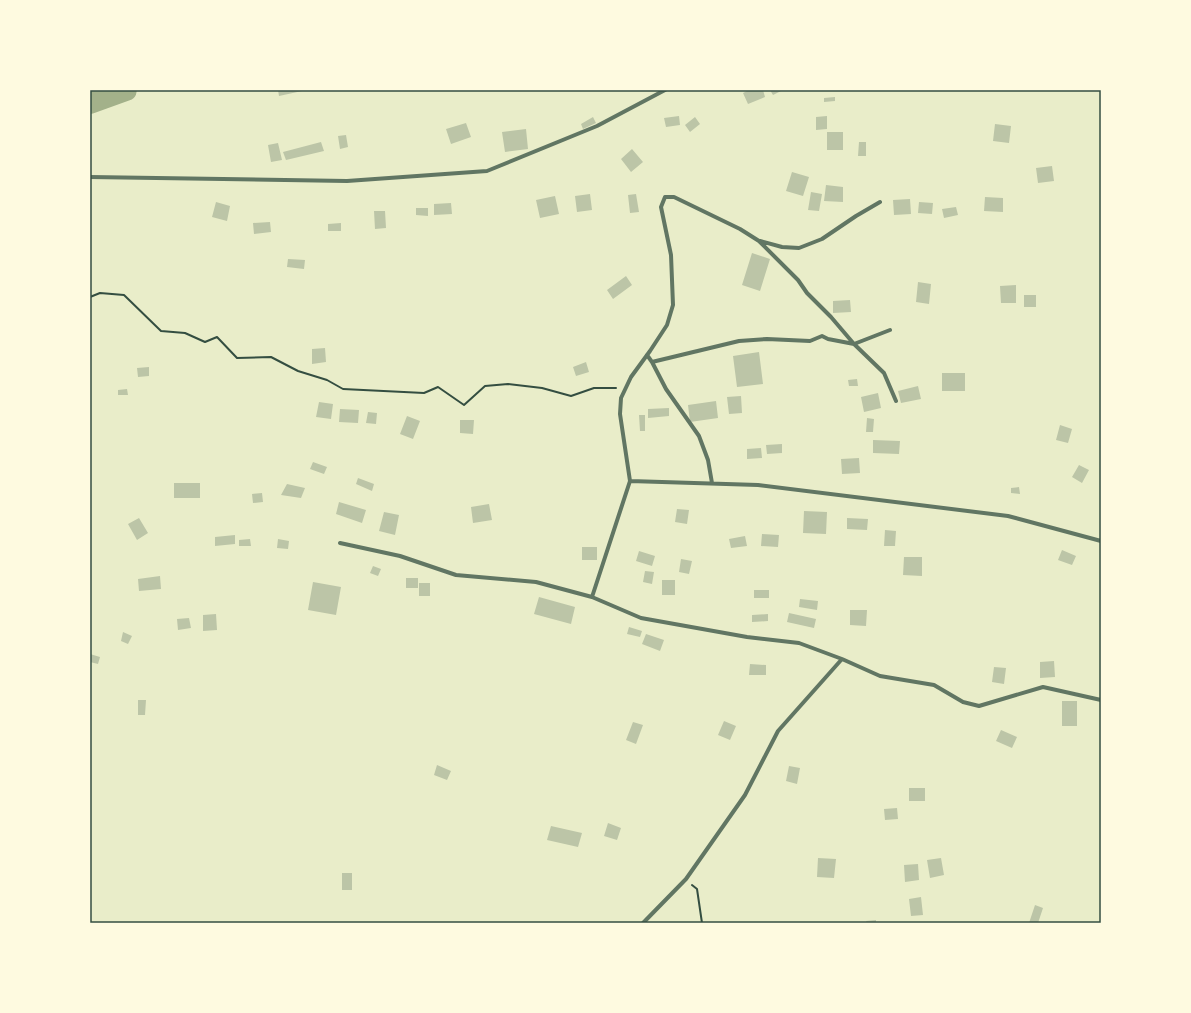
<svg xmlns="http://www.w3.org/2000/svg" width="1191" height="1013" font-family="Rubik,sans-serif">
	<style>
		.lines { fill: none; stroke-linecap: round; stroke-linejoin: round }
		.river { stroke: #a3b18a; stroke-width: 22 }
		.building { fill: #bcc5a7 }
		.path { stroke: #344e41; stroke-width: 2 }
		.minor { stroke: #617663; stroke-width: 4 }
		.neatline { fill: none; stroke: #344e41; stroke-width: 1.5 }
	</style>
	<rect width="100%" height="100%" fill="#e9edc9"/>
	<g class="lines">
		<path class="river" d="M 90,103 L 126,90"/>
	</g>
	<path class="building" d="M 278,90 L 302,90 L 302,91 L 279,96 Z
		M 749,90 L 763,90 L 765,97 L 748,104 L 743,93 Z
		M 770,90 L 783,90 L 773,95 Z
		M 835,97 L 835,101 L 824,102 L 824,98 Z
		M 679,116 L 680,125 L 666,127 L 664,118 Z
		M 827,116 L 827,129 L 816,130 L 816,117 Z
		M 593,117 L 596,123 L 583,129 L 581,124 Z
		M 695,117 L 700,124 L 690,132 L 685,125 Z
		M 466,123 L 471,137 L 451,144 L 446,129 Z
		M 995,124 L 1011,126 L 1009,143 L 993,141 Z
		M 526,129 L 528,149 L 505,152 L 502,132 Z
		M 827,132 L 843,132 L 843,150 L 827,150 Z
		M 346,135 L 348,147 L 340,149 L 338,136 Z
		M 321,142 L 324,151 L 286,160 L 283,152 Z
		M 859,142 L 866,142 L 866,156 L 858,156 Z
		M 278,143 L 282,160 L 271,162 L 268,145 Z
		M 632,149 L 643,162 L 631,172 L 621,159 Z
		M 1052,166 L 1054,181 L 1038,183 L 1036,168 Z
		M 792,172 L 809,177 L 803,196 L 786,191 Z
		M 826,185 L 843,187 L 843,202 L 824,201 Z
		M 811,192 L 822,194 L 819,211 L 808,210 Z
		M 590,194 L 592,210 L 577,212 L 575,196 Z
		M 636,194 L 639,212 L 630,213 L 628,195 Z
		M 555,196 L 559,214 L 540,218 L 536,200 Z
		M 985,197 L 1003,198 L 1003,212 L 984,211 Z
		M 910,199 L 911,214 L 894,215 L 893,200 Z
		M 216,202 L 230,206 L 227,221 L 212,217 Z
		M 919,202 L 933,203 L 932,214 L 918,213 Z
		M 451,203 L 452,214 L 434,215 L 434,204 Z
		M 956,207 L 958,215 L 944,218 L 942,209 Z
		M 416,208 L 428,208 L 428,216 L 416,215 Z
		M 374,211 L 385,211 L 386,228 L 375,229 Z
		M 270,222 L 271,232 L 254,234 L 253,223 Z
		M 341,223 L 341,231 L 328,231 L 328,224 Z
		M 752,253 L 770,259 L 760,291 L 742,285 Z
		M 288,259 L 305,260 L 304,269 L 287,267 Z
		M 626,276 L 632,285 L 613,299 L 607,290 Z
		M 918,282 L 931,284 L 929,304 L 916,302 Z
		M 1016,285 L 1016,303 L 1001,303 L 1000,286 Z
		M 1024,295 L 1036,295 L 1036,307 L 1024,307 Z
		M 850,300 L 851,312 L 833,313 L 833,301 Z
		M 325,348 L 326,362 L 312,364 L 312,349 Z
		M 759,352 L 763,384 L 737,387 L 733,356 Z
		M 586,362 L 589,372 L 576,376 L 573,367 Z
		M 149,367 L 149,376 L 138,377 L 137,368 Z
		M 942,373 L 965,373 L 965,391 L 942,391 Z
		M 857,379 L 858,386 L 849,386 L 848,380 Z
		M 918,386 L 921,399 L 901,403 L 898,391 Z
		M 127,389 L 128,395 L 118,395 L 118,390 Z
		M 878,393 L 881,408 L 864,412 L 861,397 Z
		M 741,396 L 742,413 L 729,414 L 727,397 Z
		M 716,401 L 718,418 L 690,422 L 688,405 Z
		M 319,402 L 333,404 L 331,419 L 316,417 Z
		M 669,408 L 669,416 L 648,418 L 648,409 Z
		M 340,409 L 359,410 L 358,423 L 339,422 Z
		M 368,412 L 377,413 L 376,424 L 366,423 Z
		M 639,415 L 645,415 L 645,431 L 640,431 Z
		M 407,416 L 420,421 L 413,439 L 400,434 Z
		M 867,418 L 874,419 L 873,432 L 866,432 Z
		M 460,420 L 474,420 L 473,434 L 460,433 Z
		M 1060,425 L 1072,429 L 1068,443 L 1056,440 Z
		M 873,440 L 900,441 L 899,454 L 873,453 Z
		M 782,444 L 782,453 L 767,454 L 766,445 Z
		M 761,448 L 762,458 L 747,459 L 747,449 Z
		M 859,458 L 860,473 L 842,474 L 841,459 Z
		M 313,462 L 327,467 L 324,474 L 310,469 Z
		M 1079,465 L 1089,470 L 1082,483 L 1072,477 Z
		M 358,478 L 374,484 L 372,491 L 356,484 Z
		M 174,483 L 200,483 L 200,498 L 174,498 Z
		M 287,484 L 305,488 L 301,498 L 281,495 Z
		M 1019,487 L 1020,494 L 1011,493 L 1011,488 Z
		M 262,493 L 263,502 L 253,503 L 252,494 Z
		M 339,502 L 366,510 L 362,523 L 336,514 Z
		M 489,504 L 492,520 L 473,523 L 471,507 Z
		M 677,509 L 689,510 L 687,524 L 675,522 Z
		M 804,511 L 827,512 L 826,534 L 803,533 Z
		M 384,512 L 399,515 L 395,535 L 379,531 Z
		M 139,518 L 148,533 L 137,540 L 128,524 Z
		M 847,518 L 868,519 L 867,530 L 847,529 Z
		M 885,530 L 896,531 L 895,546 L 884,546 Z
		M 762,534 L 779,535 L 778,547 L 761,546 Z
		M 235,535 L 235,544 L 215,546 L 215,537 Z
		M 745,536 L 747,546 L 731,548 L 729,539 Z
		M 250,539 L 251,546 L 239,546 L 239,540 Z
		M 278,539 L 289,541 L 288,549 L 277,548 Z
		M 582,547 L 597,547 L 597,560 L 582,560 Z
		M 1062,550 L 1076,556 L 1072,565 L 1058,560 Z
		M 639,551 L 655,556 L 652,566 L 636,561 Z
		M 904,557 L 922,557 L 922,576 L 903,575 Z
		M 681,559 L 692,561 L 689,574 L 679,572 Z
		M 373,566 L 381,569 L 378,576 L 370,573 Z
		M 645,571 L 654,572 L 652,584 L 643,582 Z
		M 160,576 L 161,589 L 139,591 L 138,579 Z
		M 406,578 L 418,578 L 418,588 L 406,588 Z
		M 662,580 L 675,580 L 675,595 L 662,595 Z
		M 313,582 L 341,587 L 336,615 L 308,610 Z
		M 419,583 L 430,583 L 430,596 L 419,596 Z
		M 754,590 L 769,590 L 769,598 L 754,598 Z
		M 539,597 L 575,607 L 571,624 L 534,614 Z
		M 800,599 L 818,601 L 817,610 L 799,607 Z
		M 850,610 L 867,610 L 866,626 L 850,625 Z
		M 789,613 L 816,619 L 814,628 L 787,622 Z
		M 216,614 L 217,630 L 203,631 L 203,615 Z
		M 768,614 L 768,621 L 752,622 L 752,615 Z
		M 189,618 L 191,628 L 178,630 L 177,619 Z
		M 629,627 L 642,631 L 640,637 L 627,634 Z
		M 123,632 L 132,636 L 128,644 L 121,641 Z
		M 646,634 L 664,640 L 660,651 L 642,644 Z
		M 90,654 L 100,657 L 98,664 L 90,662 Z
		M 1054,661 L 1055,677 L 1040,678 L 1040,662 Z
		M 750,664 L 766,665 L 766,675 L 749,675 Z
		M 994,667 L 1006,668 L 1004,684 L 992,682 Z
		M 138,700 L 146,700 L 145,715 L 138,715 Z
		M 1062,701 L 1077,701 L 1077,726 L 1062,726 Z
		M 724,721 L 736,726 L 730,740 L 718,735 Z
		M 633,722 L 643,725 L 636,744 L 626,740 Z
		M 1001,730 L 1017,737 L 1012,748 L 996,741 Z
		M 437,765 L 451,771 L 447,780 L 434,775 Z
		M 789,766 L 800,768 L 797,784 L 786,781 Z
		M 909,788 L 925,788 L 925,801 L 909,801 Z
		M 897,808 L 898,819 L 885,820 L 884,809 Z
		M 608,823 L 621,828 L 617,840 L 604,836 Z
		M 551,826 L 582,833 L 578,847 L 547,840 Z
		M 818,858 L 836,859 L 834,878 L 817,877 Z
		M 941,858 L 944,875 L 930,878 L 927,860 Z
		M 918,864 L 919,880 L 905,882 L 904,865 Z
		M 342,873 L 352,873 L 352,890 L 342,890 Z
		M 921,897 L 923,915 L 911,916 L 909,899 Z
		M 1035,905 L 1043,908 L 1038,923 L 1029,923 Z
		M 876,920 L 876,923 L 867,923 L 866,921 Z"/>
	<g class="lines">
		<path class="path" d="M 90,297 L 100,293 L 124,295 L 161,331 L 185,333 L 205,342 L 217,337 L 237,358 L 271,357 L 298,371 L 327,380 L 343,389 L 424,393 L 438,387 L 464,405 L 485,386 L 508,384 L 542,388 L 571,396 L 594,388 L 616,388
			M 692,885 L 697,889 L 702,923"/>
		<path class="minor" d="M 90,177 L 347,181 L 487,171 L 597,126 L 665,90
			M 760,241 L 782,247 L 799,248 L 822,239 L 856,216 L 880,202
			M 647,355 L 652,362 L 739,341 L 767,339 L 810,341 L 822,336 L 828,339 L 854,344 L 890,330
			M 652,362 L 666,389 L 699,436 L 708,460 L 712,483
			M 630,481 L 758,485 L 1008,516 L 1101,541
			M 340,543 L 400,556 L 456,575 L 536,582 L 592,597 L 641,618 L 747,637 L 799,643 L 842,659 L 880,676 L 934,685 L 963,702 L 979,706 L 1043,687 L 1101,700
			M 592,597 L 630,481 L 620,414 L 621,398 L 631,377 L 650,351 L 667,325 L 673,305 L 671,255 L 661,207 L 665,197 L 674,197 L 740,229 L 759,241 L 798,280 L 807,293 L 831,317 L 854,344 L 884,373 L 896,401
			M 643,923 L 686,879 L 745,795 L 778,731 L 842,659"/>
	</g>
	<rect width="1191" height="1013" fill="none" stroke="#fefae0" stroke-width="182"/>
	<rect x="91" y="91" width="1009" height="831" class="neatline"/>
</svg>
